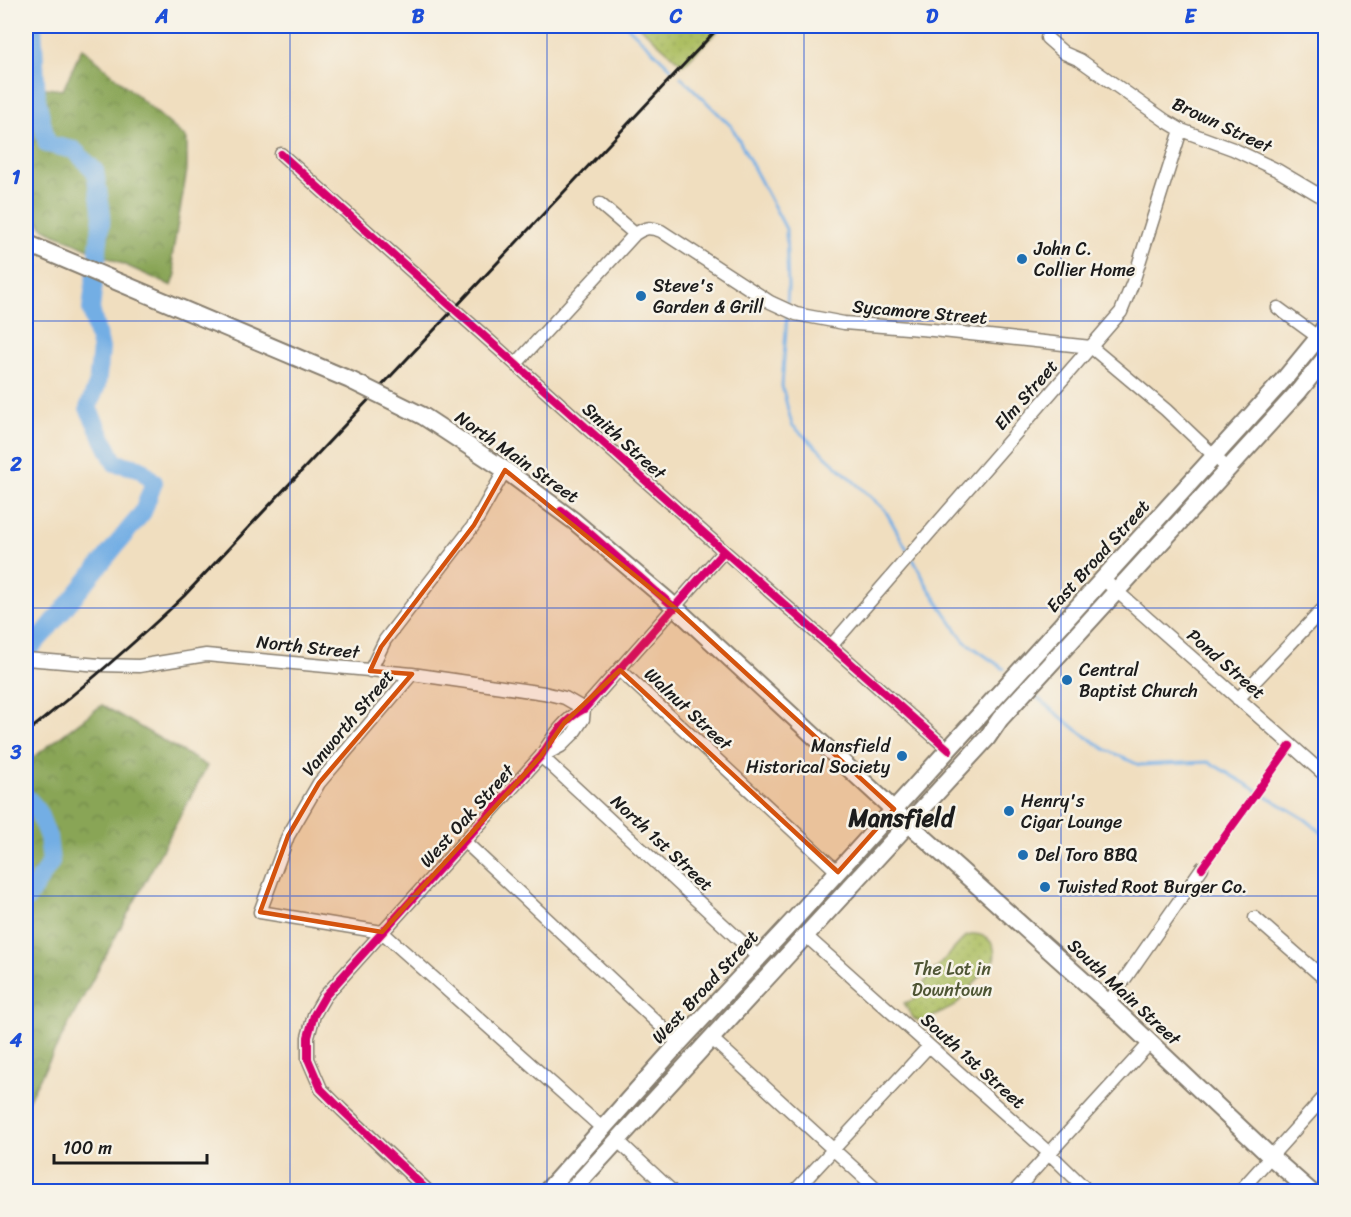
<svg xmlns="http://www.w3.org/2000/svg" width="1351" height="1217" font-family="Sriracha,sans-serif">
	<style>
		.forest { fill: url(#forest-crowns); stroke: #52603a; stroke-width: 1.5 }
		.park { fill: url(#park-dots); stroke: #646d3e; stroke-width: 1.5 }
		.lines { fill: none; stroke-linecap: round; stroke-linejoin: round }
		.stream { stroke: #73aee4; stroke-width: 3 }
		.river { stroke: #73aee4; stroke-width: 18 }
		.minor-casing { stroke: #867d6e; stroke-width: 15 }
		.secondary-casing { stroke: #867d6e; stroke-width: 20 }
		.minor { stroke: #fff; stroke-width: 12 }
		.secondary { stroke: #fff; stroke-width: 16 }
		.rail { stroke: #1c1c1c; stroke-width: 3 }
		.secondary-bridge-casing { stroke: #867d6e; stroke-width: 20; stroke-linecap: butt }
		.secondary-bridge { stroke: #fff; stroke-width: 16 }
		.cycleway-casing { stroke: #f7f3e8; stroke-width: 11 }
		.cycleway { stroke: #d6006c; stroke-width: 8 }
		.marked { fill: #d4530e; fill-opacity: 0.2; stroke: #d4530e; stroke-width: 4.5; stroke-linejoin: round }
		.grid { fill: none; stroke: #1d4ed8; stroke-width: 1.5; stroke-opacity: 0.55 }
		.poi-dot { fill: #1f6fb2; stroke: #f7f3e8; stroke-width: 2 }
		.labels { text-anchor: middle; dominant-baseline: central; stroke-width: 5; stroke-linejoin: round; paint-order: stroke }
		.street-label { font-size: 18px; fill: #1c1c1c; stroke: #f7f3e8 }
		.poi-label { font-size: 18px; fill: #1c1c1c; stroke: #f7f3e8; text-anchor: start }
		.park-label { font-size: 18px; fill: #4e5534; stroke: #f7f3e8 }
		.district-label { font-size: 24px; font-weight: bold; fill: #1c1c1c; stroke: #f7f3e8 }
		.neatline { fill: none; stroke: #1d4ed8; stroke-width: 2 }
		.grid-label { font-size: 20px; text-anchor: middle; font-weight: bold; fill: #1d4ed8 }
	</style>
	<defs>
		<pattern id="forest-crowns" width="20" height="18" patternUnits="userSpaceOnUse" patternTransform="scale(1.5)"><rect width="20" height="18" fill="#89a557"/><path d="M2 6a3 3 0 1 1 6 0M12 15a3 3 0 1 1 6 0" fill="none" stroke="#6f8647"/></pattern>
		<pattern id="park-dots" width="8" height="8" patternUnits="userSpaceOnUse" patternTransform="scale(1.5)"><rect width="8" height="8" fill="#acbe61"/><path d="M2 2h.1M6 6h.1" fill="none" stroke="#93a354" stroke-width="1.8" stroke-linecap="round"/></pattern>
	</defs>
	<rect width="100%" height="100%" fill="#f7f3e8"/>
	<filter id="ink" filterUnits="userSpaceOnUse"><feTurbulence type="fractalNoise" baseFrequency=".0167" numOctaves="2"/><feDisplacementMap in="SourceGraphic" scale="12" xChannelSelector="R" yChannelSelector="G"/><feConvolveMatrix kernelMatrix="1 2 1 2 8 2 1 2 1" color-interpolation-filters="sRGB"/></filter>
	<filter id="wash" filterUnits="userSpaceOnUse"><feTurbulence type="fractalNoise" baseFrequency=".008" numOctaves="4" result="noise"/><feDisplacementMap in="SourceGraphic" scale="24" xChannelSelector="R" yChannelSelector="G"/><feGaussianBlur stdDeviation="1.35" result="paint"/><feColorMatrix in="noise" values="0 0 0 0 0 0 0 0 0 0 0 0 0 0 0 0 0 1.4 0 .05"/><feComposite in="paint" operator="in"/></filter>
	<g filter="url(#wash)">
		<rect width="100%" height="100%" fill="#f0debf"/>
		<path class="forest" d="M 82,48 L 187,139 L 187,170 L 172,257 L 176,274 L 172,286 L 44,229 L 26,205 L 26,63 L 28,86 L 63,90 Z
			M 102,705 L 207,766 L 26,1104 L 26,763 Z"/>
		<path class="park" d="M 639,26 L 723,26 L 683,65 Z
			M 974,934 C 989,935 997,945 994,960 L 955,1006 L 932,1017 L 931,1025 L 914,1019 L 904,1003 L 913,1000 L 929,976 L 965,937 Z"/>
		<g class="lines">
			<path class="stream" d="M 627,26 L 671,68
				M 681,77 L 732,127 L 786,229 L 788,287 L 787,305
				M 787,315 L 782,386 L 792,425 L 885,510 L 908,551
				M 913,559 L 928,587 L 964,641 L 1004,669
				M 1035,696 L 1077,730 L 1105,749 L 1139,765 L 1209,762 L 1305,819 L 1326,836"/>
			<path class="river" d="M 26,653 L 46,631 L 143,512 L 154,482 L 139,468 L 115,463 L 88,408 L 97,385 L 101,349 L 91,309 L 102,215 L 95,171 L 74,150 L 47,144 L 37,99 L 33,26
				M 26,797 L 37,809 L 48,837 L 51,862 L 26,900"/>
		</g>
	</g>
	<g filter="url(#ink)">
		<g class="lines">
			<defs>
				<path id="minor" d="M 1047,38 L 1064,53 L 1080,60 L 1166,121 L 1181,130 L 1233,149 L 1277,170 L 1326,199
					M 281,154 L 724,551 L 949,750
					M 600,204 L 635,234
					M 1278,308 L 1326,343
					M 516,364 L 635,234 C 646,227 649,227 661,231 L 770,302 L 796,314 L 844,323 L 933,330 L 1091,347 L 1166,410 L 1228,469
					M 1103,579 L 1326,776
					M 831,646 L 1121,312 L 1133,282 L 1181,130
					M 26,659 L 100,665 L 139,666 L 206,655 L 412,674 L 544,693 L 565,698 L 584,709
					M 620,670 L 838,872
					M 370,671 L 385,640 L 474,525 L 505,470
					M 412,674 L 319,783 L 288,836 L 260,912 L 382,932 L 602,1128
					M 1238,699 L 1326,606
					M 541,756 L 758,957
					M 542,756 L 561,746 L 573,734 L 583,719 L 584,709
					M 464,841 L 679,1043
					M 1255,918 L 1326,980
					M 805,935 L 1049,1153 L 1089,1192
					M 1108,1003 L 1202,868
					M 711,1038 L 880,1192
					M 617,1140 L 673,1192
					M 429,1192 L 342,1110 L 321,1089 L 308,1059 L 308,1037 L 314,1015 L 325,996 L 541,756 C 553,737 563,720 584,709 L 724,551
					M 794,1192 L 929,1046
					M 1014,1192 L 1150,1043
					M 1239,1192 L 1326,1095"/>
				<path id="secondary" d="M 423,416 L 505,470 L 574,521 L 667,600 L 908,823 L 1108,1003 L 1270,1156 L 1311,1192
					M 546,1192 L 679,1043 L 791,923 L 1286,377 L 1318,338 L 1326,325
					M 570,1192 L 987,738 L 1000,719 L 1299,391 L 1326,357"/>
			</defs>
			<use href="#minor" class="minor-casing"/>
			<use href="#secondary" class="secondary-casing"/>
			<use href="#minor" class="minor"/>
			<use href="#secondary" class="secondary"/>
			<path class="rail" d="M 26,733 C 81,689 133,645 184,596 L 720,26"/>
			<defs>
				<path id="secondary-bridge" d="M 26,243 L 350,380 L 423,416"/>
			</defs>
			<use href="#secondary-bridge" class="secondary-bridge-casing"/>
			<use href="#secondary-bridge" class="secondary-bridge"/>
			<defs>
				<path id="cycleway" d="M 281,154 L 724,551 L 949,750
					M 561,511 L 586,530 L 675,608
					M 1202,868 L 1290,746
					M 429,1192 L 342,1110 L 321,1089 L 308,1059 L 308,1037 L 314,1015 L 325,996 L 541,756 C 553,737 563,720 584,709 L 724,551"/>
			</defs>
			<use href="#cycleway" class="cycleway-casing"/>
			<use href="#cycleway" class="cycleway"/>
		</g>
	</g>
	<path class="marked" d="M 505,470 L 675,608 L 894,809 L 838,872 L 620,670 L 564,723 L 541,756 L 382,932 L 260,912 L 288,836 L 319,783 L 412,674 L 370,671 L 381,647 L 474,525 Z"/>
	<path class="grid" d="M 290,26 L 290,1192M 547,26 L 547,1192M 804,26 L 804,1192M 1061,26 L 1061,1192M 26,321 L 1326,321M 26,608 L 1326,608M 26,896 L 1326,896"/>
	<g class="poi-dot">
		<circle cx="1022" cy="259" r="6"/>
		<circle cx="641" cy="296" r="6"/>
		<circle cx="1067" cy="680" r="6"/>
		<circle cx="902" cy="756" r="6"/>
		<circle cx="1009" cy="811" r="6"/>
		<circle cx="1023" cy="855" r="6"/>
		<circle cx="1045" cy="887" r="6"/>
	</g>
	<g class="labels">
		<g class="street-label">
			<text transform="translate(1222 125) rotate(25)">Brown Street</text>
			<text transform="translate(920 312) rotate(5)">Sycamore Street</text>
			<text transform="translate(1026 395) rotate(-49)">Elm Street</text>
			<text transform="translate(624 441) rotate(42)">Smith Street</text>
			<text transform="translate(517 457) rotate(35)">North Main Street</text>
			<text transform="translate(1098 556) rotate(-48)">East Broad Street</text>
			<text transform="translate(308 647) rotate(6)">North Street</text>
			<text transform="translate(1226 664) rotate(41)">Pond Street</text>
			<text transform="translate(688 709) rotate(43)">Walnut Street</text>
			<text transform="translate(348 723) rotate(-50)">Vanworth Street</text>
			<text transform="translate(467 816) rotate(-48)">West Oak Street</text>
			<text transform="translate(662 843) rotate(43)">North 1st Street</text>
			<text transform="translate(705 987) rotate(-47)">West Broad Street</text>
			<text transform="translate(1124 992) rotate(43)">South Main Street</text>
			<text transform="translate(973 1061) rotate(42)">South 1st Street</text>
		</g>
		<g class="poi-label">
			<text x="1034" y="249">John C.<tspan x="1034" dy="21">Collier Home</tspan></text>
			<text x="653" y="286">Steve's<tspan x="653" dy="21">Garden &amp; Grill</tspan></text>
			<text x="1079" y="670">Central<tspan x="1079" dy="21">Baptist Church</tspan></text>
			<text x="890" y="746" text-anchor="end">Mansfield<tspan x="890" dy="21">Historical Society</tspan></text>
			<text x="1021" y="801">Henry's<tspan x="1021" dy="21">Cigar Lounge</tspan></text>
			<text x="1035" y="855">Del Toro BBQ</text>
			<text x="1057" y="887">Twisted Root Burger Co.</text>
		</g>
		<g class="park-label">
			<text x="952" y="969">The Lot in<tspan x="952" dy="21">Downtown</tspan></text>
		</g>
		<g class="district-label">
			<text x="901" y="818">Mansfield</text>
		</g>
	</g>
	<rect width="1351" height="1217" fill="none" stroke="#f7f3e8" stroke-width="66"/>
	<path d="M54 1154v9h153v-9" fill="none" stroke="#1c1c1c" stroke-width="3"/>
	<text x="63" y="1154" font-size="18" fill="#1c1c1c" stroke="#f7f3e8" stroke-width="4.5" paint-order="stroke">100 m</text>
	<rect x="33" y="33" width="1285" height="1151" class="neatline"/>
	<g class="grid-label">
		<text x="162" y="23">A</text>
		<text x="418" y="23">B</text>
		<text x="676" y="23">C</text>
		<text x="932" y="23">D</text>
		<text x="1190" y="23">E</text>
		<text x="16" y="184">1</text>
		<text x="16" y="471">2</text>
		<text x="16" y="759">3</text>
		<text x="16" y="1047">4</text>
	</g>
</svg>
